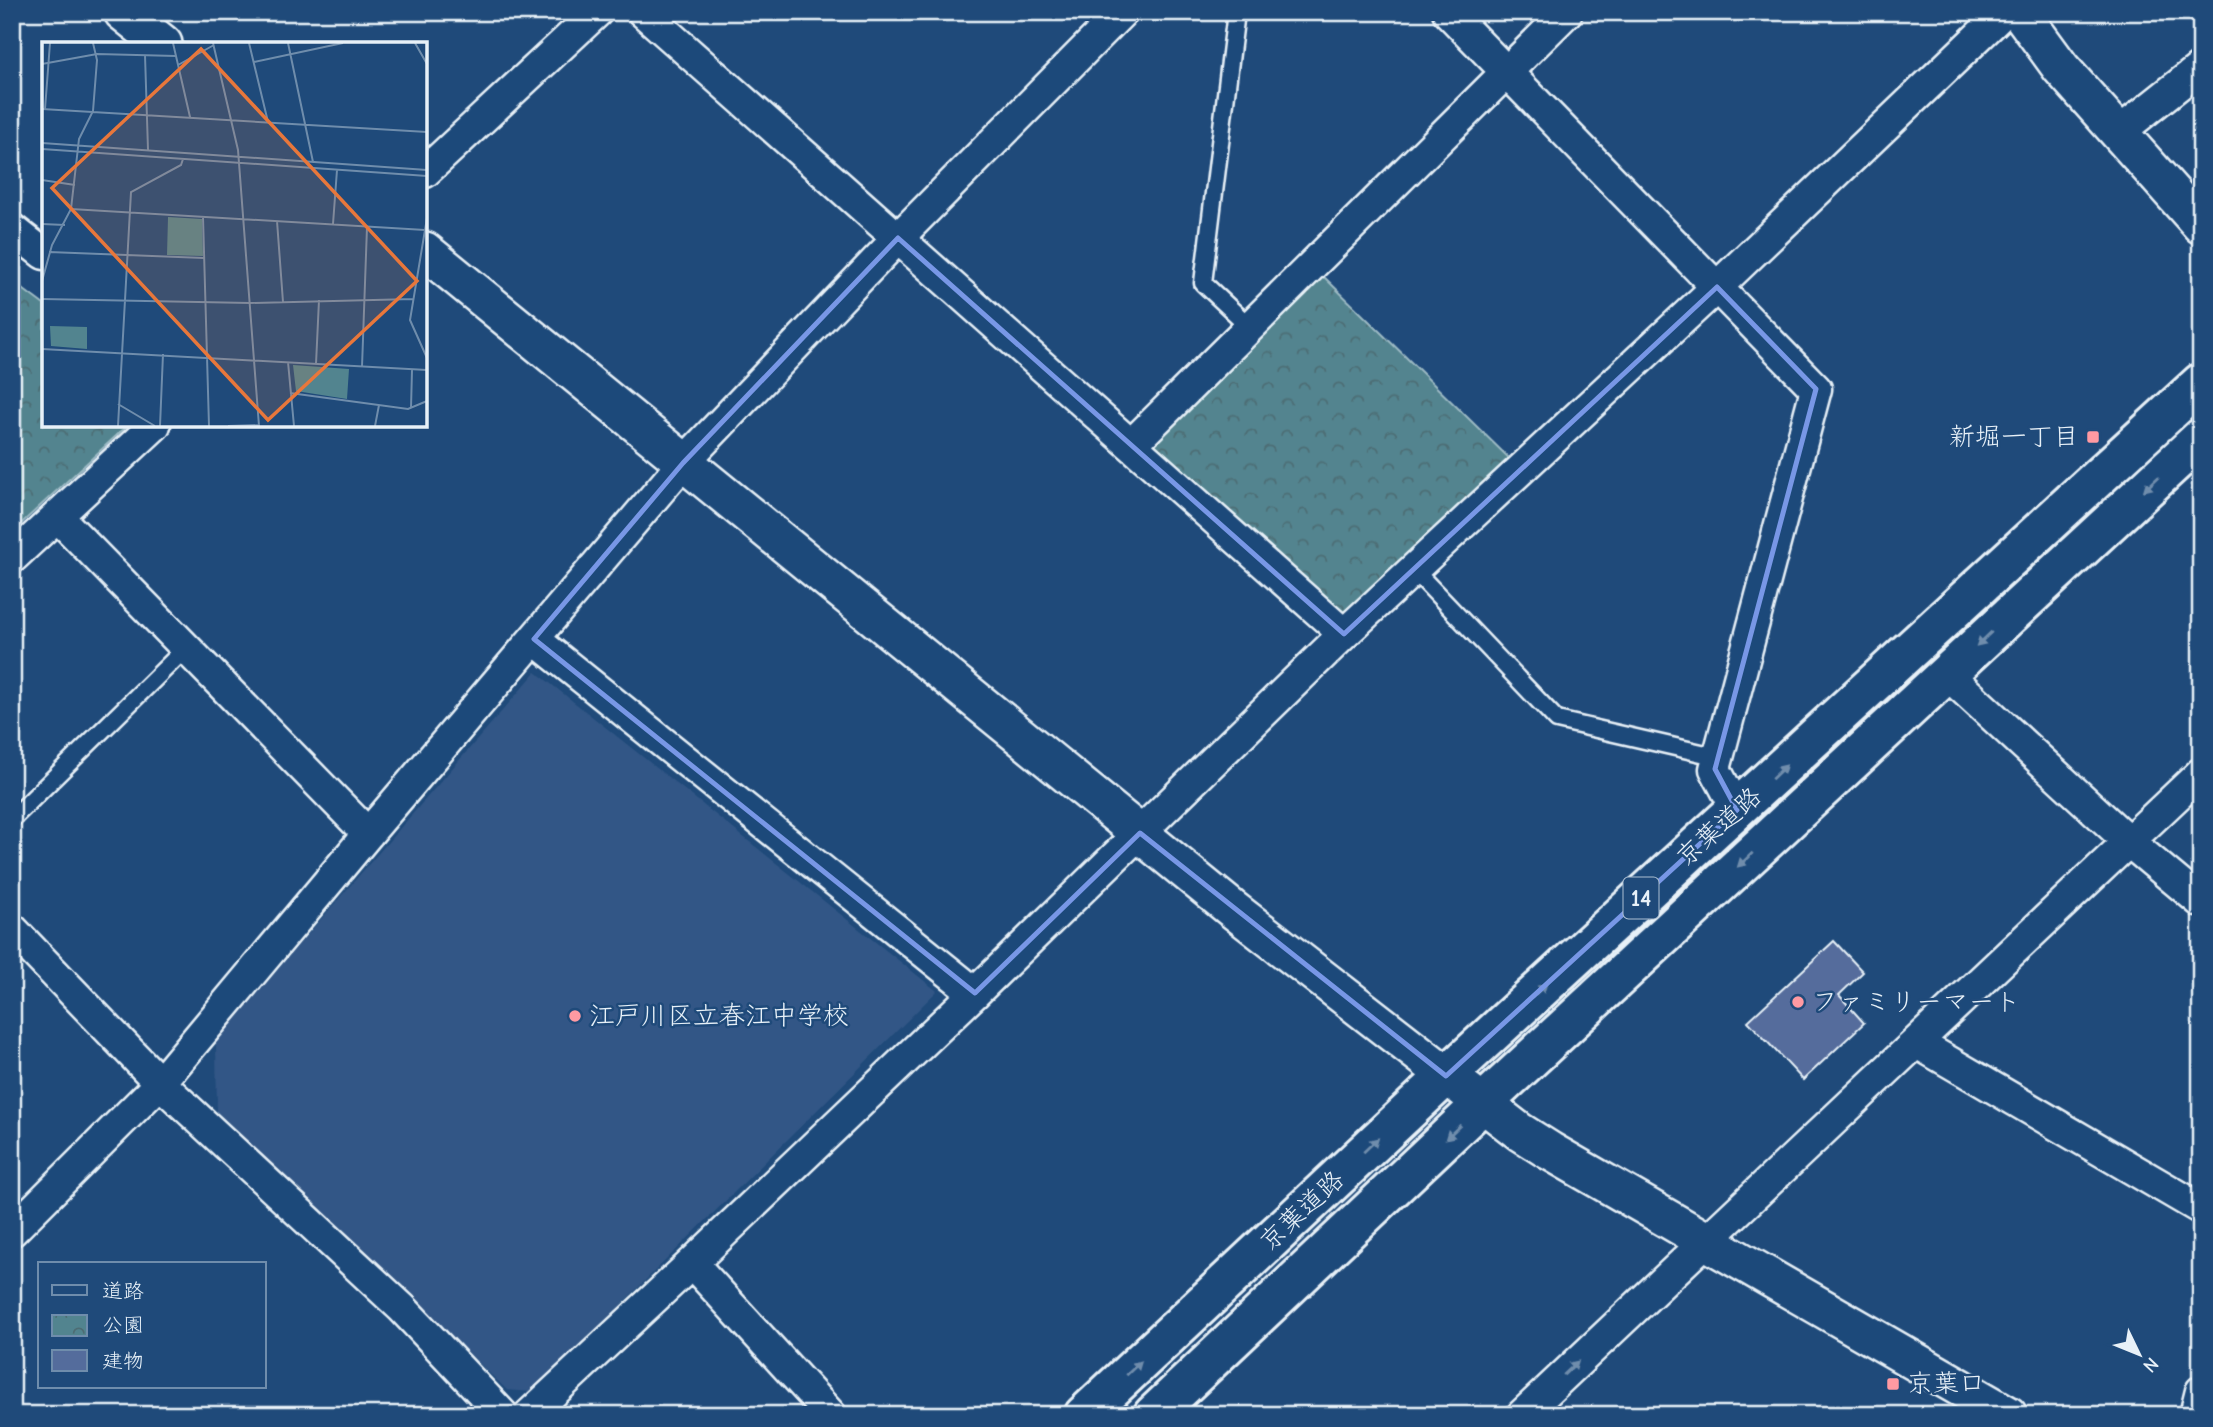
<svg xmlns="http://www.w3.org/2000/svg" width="2213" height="1427" font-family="'Comic Neue','Klee One',sans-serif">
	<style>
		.built { fill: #335786 }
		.park { fill: url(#park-crowns); stroke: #9dbac4; stroke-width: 2 }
		.building { fill: #546c9c; stroke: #e8f1f8; stroke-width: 2 }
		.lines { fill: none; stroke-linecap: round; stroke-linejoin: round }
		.service-casing { stroke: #e8f1f8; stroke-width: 21 }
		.minor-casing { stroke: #e8f1f8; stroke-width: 35 }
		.tertiary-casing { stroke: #e8f1f8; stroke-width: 42 }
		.trunk-casing { stroke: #e8f1f8; stroke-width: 44 }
		.service { stroke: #1f4a7a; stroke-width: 16 }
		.minor { stroke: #1f4a7a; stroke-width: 30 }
		.tertiary { stroke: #1f4a7a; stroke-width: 37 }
		.trunk { stroke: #1f4a7a; stroke-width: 38 }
		.oneway { fill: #6f8dac }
		.marked { fill: none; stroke: #7897e6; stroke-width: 5; stroke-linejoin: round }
		.poi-dot { fill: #ff9aa2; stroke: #1f4a7a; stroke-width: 2.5 }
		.labels { text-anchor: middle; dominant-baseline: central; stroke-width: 5; stroke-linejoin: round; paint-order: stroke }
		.shield { fill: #1f4a7a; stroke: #acbfd2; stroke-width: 2 }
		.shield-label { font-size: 24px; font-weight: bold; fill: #e8f1f8 }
		.poi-label { font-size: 26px; fill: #e8f1f8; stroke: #1f4a7a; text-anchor: start }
		.street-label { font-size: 26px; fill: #e8f1f8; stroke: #1f4a7a }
		.inset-road { fill: none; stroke: #6f8dac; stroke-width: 2 }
		.view { fill: #e8773b; fill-opacity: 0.15; stroke: #e8773b; stroke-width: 3.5 }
		.inset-edge { fill: none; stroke: #e8f1f8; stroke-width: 3.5 }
	</style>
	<defs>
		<pattern id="park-crowns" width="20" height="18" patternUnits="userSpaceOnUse" patternTransform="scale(1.75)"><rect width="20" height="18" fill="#52848f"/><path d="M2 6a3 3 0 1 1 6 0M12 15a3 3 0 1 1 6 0" fill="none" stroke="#4d6c73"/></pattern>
	</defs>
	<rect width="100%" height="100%" fill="#1f4a7a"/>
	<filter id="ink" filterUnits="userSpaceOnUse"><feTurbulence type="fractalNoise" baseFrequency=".0143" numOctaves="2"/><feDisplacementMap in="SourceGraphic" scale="14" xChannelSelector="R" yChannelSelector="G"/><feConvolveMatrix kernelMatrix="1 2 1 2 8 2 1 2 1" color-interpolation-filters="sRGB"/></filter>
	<g filter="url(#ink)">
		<path class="built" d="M 536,672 L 937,991 L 533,1392 L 507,1390 L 217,1112 L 216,1040 Z"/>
		<path class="park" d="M 1321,274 L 1513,462 L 1345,622 L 1149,449 Z
			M 16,284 L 44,305 L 44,425 L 128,425 L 12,532 L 12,287 Z"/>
		<path class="building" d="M 1834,941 L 1863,972 L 1839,995 L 1864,1023 L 1803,1080 L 1748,1021 Z"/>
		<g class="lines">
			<defs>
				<path id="service" d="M 1236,12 L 1203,283 L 1251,328
					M 1413,569 L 1557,720 L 1719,757
					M 12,819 L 186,648"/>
				<path id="minor" d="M 643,12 L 1344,634
					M 1448,12 L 1816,389 L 1715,769 L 1737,810
					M 2118,133 L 2201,67
					M 425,172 L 597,12
					M 12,229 L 44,254
					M 1131,445 L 1567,12
					M 58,517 L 368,834
					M 12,558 L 155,425
					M 534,639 L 975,993
					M 1947,674 L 2128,841 L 2201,902
					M 12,929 L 160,1083 L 402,1308 L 503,1415
					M 1917,1043 L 2201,1209
					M 12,1231 L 160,1083 L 368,834 L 683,463 L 898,238 L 1122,12
					M 692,1263 L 831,1415
					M 529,1415 L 692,1263 L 975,993 L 1344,634 L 1717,287 L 2004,12
					M 1522,1415 L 2201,773
					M 2195,1415 L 2201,1391"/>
				<path id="tertiary" d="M 123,12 L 163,44
					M 2020,12 L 2061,68 L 2201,225
					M 425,251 L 1231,908 L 1520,1132 L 1550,1151 L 2008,1415"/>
				<path id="trunk" d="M 1084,1415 L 1446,1076 L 2201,383
					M 1153,1415 L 1482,1104 L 2201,438"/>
			</defs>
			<use href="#service" class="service-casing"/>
			<use href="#minor" class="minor-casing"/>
			<use href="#tertiary" class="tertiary-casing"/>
			<use href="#trunk" class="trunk-casing"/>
			<use href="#service" class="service"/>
			<use href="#minor" class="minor"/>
			<use href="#tertiary" class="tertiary"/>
			<use href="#trunk" class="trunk"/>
		</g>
		<defs><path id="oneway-solid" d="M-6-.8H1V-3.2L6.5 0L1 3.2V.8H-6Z" transform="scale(1.75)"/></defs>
		<g class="oneway">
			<use href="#oneway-solid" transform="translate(2151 484) rotate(137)"/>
			<use href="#oneway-solid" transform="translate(1984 639) rotate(137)"/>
			<use href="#oneway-solid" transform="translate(1779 772) rotate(-43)"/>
			<use href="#oneway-solid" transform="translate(1745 860) rotate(137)"/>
			<use href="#oneway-solid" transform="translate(1539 991) rotate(-42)"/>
			<use href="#oneway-solid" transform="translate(1453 1132) rotate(137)"/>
			<use href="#oneway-solid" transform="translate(1371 1145) rotate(-43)"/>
			<use href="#oneway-solid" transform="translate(1134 1368) rotate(-43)"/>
			<use href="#oneway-solid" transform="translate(1571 1368) rotate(-43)"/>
		</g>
	</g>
	<path class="marked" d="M 898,238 L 1344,634 L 1717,287 L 1816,389 L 1715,769 L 1737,810 L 1446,1076 L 1140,833 L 975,993 L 534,639 L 683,463 Z"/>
	<g class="poi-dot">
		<rect x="2086" y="430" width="14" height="14" rx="3.5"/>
		<circle cx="1798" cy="1002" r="7"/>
		<circle cx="575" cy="1016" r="7"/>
		<rect x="1886" y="1377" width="14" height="14" rx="3.5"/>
	</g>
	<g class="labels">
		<rect class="shield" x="1623.5" y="877.5" width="35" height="41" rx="5"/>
		<g class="shield-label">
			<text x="1641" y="898">14</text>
		</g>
		<g class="poi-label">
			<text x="2079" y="437" text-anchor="end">新堀一丁目</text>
			<text x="1812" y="1002">ファミリーマート</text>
			<text x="589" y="1016">江戸川区立春江中学校</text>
			<text x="1907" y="1384">京葉口</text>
		</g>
		<g class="street-label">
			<text transform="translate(1719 827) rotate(-42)">京葉道路</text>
			<text transform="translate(1302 1211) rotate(-43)">京葉道路</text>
		</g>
	</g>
	<g transform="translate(42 42)">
		<rect width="385" height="385" fill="#1f4a7a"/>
		<path d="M 126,175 L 160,177 L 161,214 L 125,213 ZM 8,284 L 45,285 L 45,307 L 9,304 ZM 251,323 L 307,327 L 305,357 L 254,349 Z" fill="#52848f"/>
		<path class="inset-road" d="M 131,1 L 148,75M 171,1 L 196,108 L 217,384M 207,1 L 226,80M 246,1 L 271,120M 373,1 L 385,22M 103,13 L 106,108M 212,20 L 301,1M 0,22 L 55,12 L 134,14M 136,23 L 172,3M 0,67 L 385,90M 3,67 L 8,1M 0,101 L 385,128M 0,107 L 385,134M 0,138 L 33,143M 29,167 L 383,188M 161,175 L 167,384M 385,176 L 368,278 L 385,316M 235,179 L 241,260M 0,182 L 23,183M 291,182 L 295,128M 7,210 L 162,216M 0,239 L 10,203 L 29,167 L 37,97 L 51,69 L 55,18 L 51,1M 0,257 L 208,261 L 371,257M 0,307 L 385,328M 246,320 L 252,384M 274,322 L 277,258M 320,325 L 325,185M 248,351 L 366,367 L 385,359M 76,362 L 113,384M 369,366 L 370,328M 76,384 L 89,150 L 139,123 L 141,117M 118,384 L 121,312M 186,384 L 217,383M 333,384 L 337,363"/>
		<path class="view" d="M 159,7 L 375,239 L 226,378 L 10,146 Z"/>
		<rect width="385" height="385" class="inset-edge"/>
	</g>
	<rect width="2213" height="1427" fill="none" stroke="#1f4a7a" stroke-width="42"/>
	<rect x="21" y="21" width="2171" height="1385" fill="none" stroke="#e8f1f8" stroke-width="2.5" filter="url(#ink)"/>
	<rect x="38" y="1262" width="228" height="126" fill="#1f4a7a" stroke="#6f8dac" stroke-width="2"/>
	<rect x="52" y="1285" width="35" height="10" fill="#1f4a7a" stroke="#6f8dac" stroke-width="2"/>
	<text x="102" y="1298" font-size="21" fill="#e8f1f8">道路</text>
	<rect x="52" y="1315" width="35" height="21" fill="url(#park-crowns)" stroke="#6f8dac" stroke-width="2"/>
	<text x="102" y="1332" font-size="21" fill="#e8f1f8">公園</text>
	<rect x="52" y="1350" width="35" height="21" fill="#546c9c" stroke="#6f8dac" stroke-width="2"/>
	<text x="102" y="1368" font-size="21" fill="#e8f1f8">建物</text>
	<g transform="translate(2139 1354) rotate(133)" stroke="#1f4a7a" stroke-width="5" paint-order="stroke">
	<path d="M0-5L12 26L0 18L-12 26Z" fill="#e8f1f8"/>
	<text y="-10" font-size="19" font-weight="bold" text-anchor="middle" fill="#e8f1f8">N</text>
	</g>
</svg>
